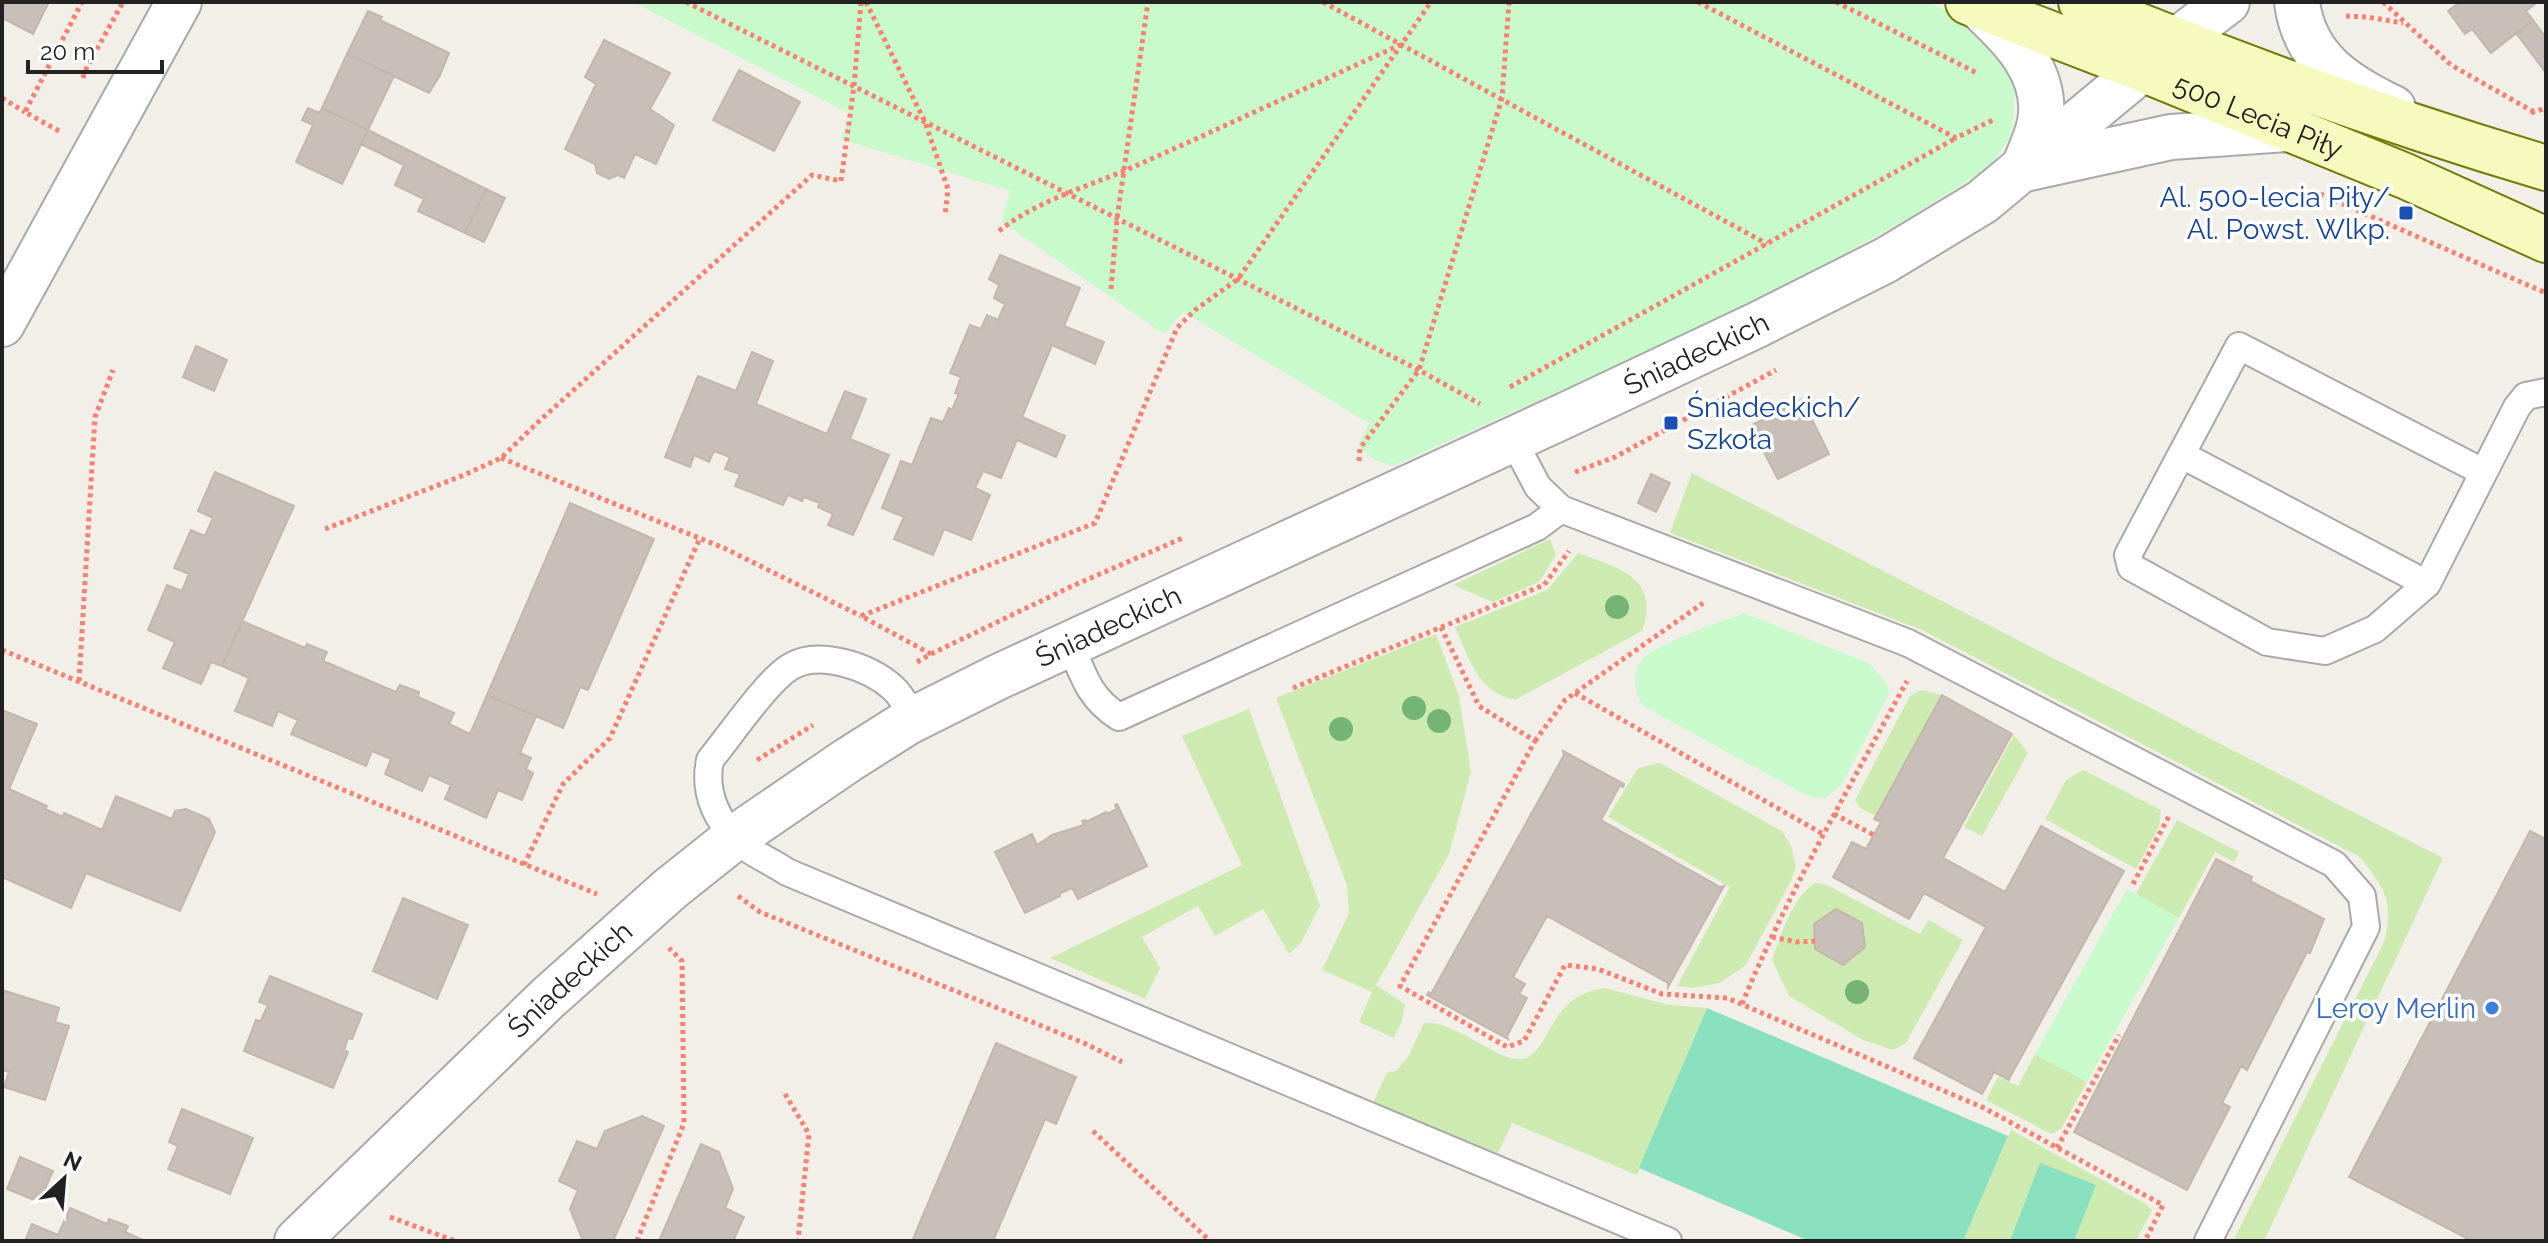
<svg xmlns="http://www.w3.org/2000/svg" width="2548" height="1243" font-family="Raleway,sans-serif">
	<style>
		.grass { fill: #cdebb0 }
		.park { fill: #c8facc }
		.pitch { fill: #88e0be }
		.building { fill: #c7bfb8; stroke: #c4b6ab; stroke-width: 2 }
		.lines { fill: none; stroke-linecap: round; stroke-linejoin: round }
		.lane-casing { stroke: #a9a9a9; stroke-width: 30 }
		.street-casing { stroke: #a9a9a9; stroke-width: 48 }
		.secondary-casing { stroke: #707d05; stroke-width: 48 }
		.path { stroke: #fa8072; stroke-width: 5; stroke-dasharray: 4 4; stroke-linecap: butt }
		.lane { stroke: #fff; stroke-width: 26 }
		.street { stroke: #fff; stroke-width: 44 }
		.secondary { stroke: #f7fabf; stroke-width: 44 }
		.tree { fill: #74b475 }
		.transit-dot { fill: #1a4fb4; stroke: #fff; stroke-width: 3 }
		.shop-dot { fill: #3f7fe0; stroke: #fff; stroke-width: 3 }
		.labels { text-anchor: middle; dominant-baseline: central; stroke-width: 7; stroke-linejoin: round; paint-order: stroke }
		.street-label { font-size: 28px; fill: #222; stroke: #fff }
		.transit-label { font-size: 28px; fill: #164399; stroke: #fff; text-anchor: end }
		.shop-label { font-size: 28px; fill: #366cbe; stroke: #fff; text-anchor: end }
	</style>
	<rect width="100%" height="100%" fill="#f2efe9"/>
	<path class="grass" d="M 1692,473 L 2443,858 L 2264,1241 L 2233,1241 L 2384,942 C 2395,901 2384,888 2360,857 L 1922,630 L 1670,533 Z
		M 1550,539 L 1556,555 L 1539,582 L 1493,602 L 1453,585 Z
		M 1578,553 C 1618,568 1661,577 1642,631 L 1515,700 C 1478,693 1469,658 1455,627 L 1547,590 Z
		M 1436,634 L 1459,696 L 1471,772 L 1449,854 L 1376,985 L 1405,1004 L 1402,1021 L 1394,1038 L 1359,1022 L 1372,992 L 1322,970 L 1349,913 L 1347,885 L 1276,698 Z
		M 1921,690 L 1942,695 L 1876,816 L 1860,808 L 1855,800 L 1910,696 Z
		M 1249,709 L 1320,906 L 1301,943 L 1289,954 L 1263,909 L 1215,936 L 1198,906 L 1142,937 L 1160,968 L 1145,999 L 1050,958 L 1242,865 L 1182,736 Z
		M 2014,735 L 2028,753 L 1982,836 L 1964,827 Z
		M 1660,763 L 1782,831 L 1791,846 L 1796,866 L 1791,881 L 1746,965 L 1720,983 L 1693,988 L 1677,986 L 1730,887 L 1608,817 L 1638,768 Z
		M 2083,770 L 2161,810 L 2159,827 L 2136,869 L 2045,819 L 2066,780 Z
		M 2177,820 L 2239,852 L 2234,862 L 2215,852 L 2179,918 L 2136,894 Z
		M 1816,883 L 1827,885 L 1920,934 L 1929,920 L 1963,940 L 1906,1043 L 1893,1050 L 1863,1040 L 1789,996 L 1772,960 C 1780,937 1794,893 1816,883 Z
		M 1605,988 L 1669,1005 L 1707,1008 L 1637,1175 L 1512,1123 L 1498,1153 L 1373,1103 L 1387,1072 L 1396,1071 L 1408,1057 L 1424,1023 C 1458,1020 1501,1067 1526,1058 C 1533,1055 1539,1047 1543,1041 C 1561,1010 1568,994 1605,988 Z
		M 2035,1054 L 2087,1082 L 2061,1129 L 2051,1134 L 1986,1100 L 1998,1077 L 2018,1086 Z
		M 2011,1130 L 2146,1204 L 2152,1210 L 2136,1241 L 1963,1241 Z"/>
	<path class="park" d="M 633,2 L 1925,2 L 1957,14 L 2005,57 L 2015,86 L 2013,118 L 2010,138 L 1989,167 L 1909,218 L 1757,302 L 1393,466 L 1375,460 L 1358,446 L 1369,423 L 1183,312 L 1164,334 L 1002,222 L 1010,191 L 840,139 L 852,115 Z
		M 1744,613 L 1870,664 L 1887,684 L 1889,694 L 1842,784 L 1826,798 L 1814,798 L 1802,793 L 1643,706 C 1635,692 1632,679 1639,664 C 1648,645 1722,622 1744,613 Z
		M 2127,889 L 2179,918 L 2087,1082 L 2035,1054 Z"/>
	<path class="pitch" d="M 1707,1008 L 2008,1136 L 1963,1241 L 1809,1241 L 1639,1168 Z
		M 2040,1163 L 2096,1185 L 2074,1241 L 2010,1241 Z"/>
	<path class="building" d="M 2,2 L 49,2 L 33,34 L 2,18 Z
		M 2460,2 L 2534,2 L 2535,4 L 2526,11 L 2533,20 L 2491,53 L 2472,29 L 2465,34 L 2448,11 Z
		M 368,11 L 382,17 L 380,20 L 449,53 L 440,75 L 429,93 L 347,54 Z
		M 2533,20 L 2546,38 L 2546,73 L 2516,33 Z
		M 604,40 L 670,73 L 650,109 L 674,125 L 656,164 L 635,154 L 624,178 L 618,175 L 609,179 L 597,173 L 595,164 L 565,149 L 596,84 L 585,77 Z
		M 347,54 L 394,76 L 368,130 L 322,108 Z
		M 739,70 L 800,102 L 774,151 L 713,120 Z
		M 308,108 L 319,113 L 322,108 L 368,130 L 342,184 L 296,162 L 313,125 L 302,120 Z
		M 368,130 L 486,189 L 465,233 L 418,211 L 424,199 L 395,185 L 404,165 L 361,144 Z
		M 486,189 L 505,198 L 484,242 L 465,233 Z
		M 1000,255 L 1080,288 L 1064,326 L 1104,342 L 1095,364 L 1052,345 L 1022,417 L 1065,436 L 1056,457 L 1017,440 L 1001,478 L 983,471 L 975,488 L 990,495 L 971,540 L 944,529 L 933,555 L 894,539 L 904,517 L 882,508 L 901,461 L 912,465 L 931,418 L 943,422 L 949,408 L 952,410 L 959,394 L 955,393 L 961,377 L 950,373 L 970,325 L 981,329 L 987,315 L 998,320 L 1005,304 L 994,298 L 999,285 L 989,279 Z
		M 196,346 L 227,360 L 214,391 L 183,377 Z
		M 752,352 L 773,361 L 756,404 L 827,434 L 845,391 L 866,399 L 850,439 L 889,455 L 853,535 L 828,525 L 833,514 L 818,507 L 820,503 L 804,497 L 802,501 L 788,495 L 783,505 L 735,486 L 740,474 L 725,469 L 730,457 L 714,451 L 709,462 L 694,455 L 690,467 L 665,457 L 698,376 L 736,391 Z
		M 1802,399 L 1829,454 L 1778,479 L 1750,426 Z
		M 215,472 L 294,506 L 222,666 L 211,662 L 201,684 L 163,668 L 175,642 L 148,630 L 167,585 L 182,591 L 189,574 L 174,568 L 191,530 L 205,536 L 213,518 L 198,511 Z
		M 1651,474 L 1670,483 L 1656,512 L 1638,503 Z
		M 570,503 L 654,539 L 588,690 L 580,687 L 563,728 L 487,695 Z
		M 242,621 L 305,648 L 307,644 L 327,652 L 323,661 L 396,692 L 400,685 L 419,692 L 418,697 L 454,713 L 449,724 L 470,734 L 487,695 L 536,716 L 520,753 L 531,758 L 526,769 L 533,773 L 522,800 L 498,790 L 486,818 L 445,799 L 451,785 L 429,775 L 422,791 L 385,774 L 391,759 L 372,751 L 366,766 L 291,734 L 298,720 L 278,711 L 272,726 L 235,711 L 249,678 L 222,666 Z
		M 1942,695 L 2012,734 L 1943,858 L 2005,892 L 2041,826 L 2124,871 L 2010,1077 L 2009,1080 L 1994,1072 L 1982,1094 L 1914,1058 L 1986,927 L 1924,893 L 1909,919 L 1833,877 L 1852,842 L 1866,849 L 1881,822 L 1874,819 L 1876,816 Z
		M 2,710 L 37,724 L 9,789 L 47,806 L 45,809 L 63,817 L 64,813 L 102,830 L 116,796 L 172,819 L 175,811 L 186,809 L 209,819 L 215,832 L 180,911 L 86,873 L 71,908 L 2,877 Z
		M 1563,751 L 1624,784 L 1623,787 L 1620,785 L 1601,820 L 1720,887 L 1724,886 L 1668,987 L 1668,983 L 1547,916 L 1513,977 L 1525,984 L 1519,994 L 1527,998 L 1507,1036 L 1508,1039 L 1427,995 L 1429,992 L 1431,994 L 1564,755 Z
		M 1117,804 L 1147,866 L 1078,899 L 1072,888 L 1059,894 L 1060,896 L 1025,913 L 995,852 L 1032,834 L 1037,845 L 1052,835 L 1084,825 L 1082,821 L 1085,820 L 1086,822 L 1106,812 L 1107,814 L 1117,809 L 1115,805 Z
		M 2530,831 L 2546,839 L 2546,1241 L 2472,1241 L 2349,1177 Z
		M 2216,859 L 2252,877 L 2250,881 L 2324,919 L 2310,953 L 2307,952 L 2247,1070 L 2241,1066 L 2222,1103 L 2230,1107 L 2187,1190 L 2074,1132 Z
		M 403,898 L 468,925 L 437,999 L 373,971 Z
		M 1836,909 L 1862,923 L 1865,947 L 1843,965 L 1815,949 L 1814,924 Z
		M 270,976 L 362,1014 L 352,1039 L 348,1038 L 344,1050 L 348,1052 L 333,1088 L 244,1051 L 256,1020 L 260,1022 L 268,1005 L 259,1002 Z
		M 2,990 L 59,1008 L 55,1022 L 69,1026 L 45,1100 L 4,1087 L 9,1072 L 2,1070 Z
		M 996,1043 L 1076,1077 L 1056,1124 L 1045,1119 L 993,1241 L 912,1241 Z
		M 182,1109 L 253,1138 L 230,1194 L 168,1169 L 178,1146 L 169,1142 Z
		M 642,1116 L 664,1126 L 613,1241 L 583,1241 L 570,1209 L 578,1190 L 559,1181 L 577,1141 L 597,1149 L 605,1131 Z
		M 701,1144 L 719,1152 L 733,1189 L 725,1208 L 744,1217 L 733,1241 L 659,1241 Z
		M 20,1157 L 53,1171 L 39,1202 L 7,1189 Z
		M 70,1208 L 107,1224 L 109,1219 L 128,1226 L 125,1232 L 145,1241 L 25,1241 L 32,1224 L 58,1235 Z"/>
	<g class="lines">
		<defs>
			<path id="lane" d="M 1513,440 L 1538,487 L 1561,509 L 1908,643 L 2334,864 L 2362,896 L 2366,927 L 2208,1241
				M 2182,455 L 2427,584
				M 2483,472 L 2239,346 L 2128,555 L 2131,567 L 2267,642 L 2325,651 L 2375,629 L 2427,584 L 2517,407 L 2526,396 L 2546,392
				M 1070,643 C 1083,675 1089,698 1119,717 L 1537,527 L 1561,509
				M 914,719 C 908,709 902,696 893,688 C 870,667 819,649 790,667 C 767,681 729,737 710,760 C 704,789 714,815 734,837 C 746,851 771,861 787,872 L 1668,1241"/>
			<g id="street">
				<path d="M 2297,2 C 2304,59 2345,85 2393,108"/>
				<path d="M 1977,5 C 2010,35 2049,73 2040,122 C 2037,138 2029,154 2023,169"/>
				<path d="M 2029,168 L 2171,137 L 2289,129"/>
				<path d="M 2,324 L 179,2"/>
				<path id="s1" d="M 297,1241 L 548,998 L 670,889 L 734,838 L 848,760 L 908,722 L 998,677 L 1568,414 L 1757,325 L 1886,260 L 1982,202 L 2176,41 L 2227,2"/>
			</g>
			<g id="secondary">
				<path id="s2" d="M 1968,2 L 2142,69 L 2405,176 L 2546,240"/>
				<path d="M 2081,2 C 2233,65 2388,121 2546,168"/>
			</g>
		</defs>
		<use href="#lane" class="lane-casing"/>
		<use href="#street" class="street-casing"/>
		<use href="#secondary" class="secondary-casing"/>
		<path class="path" d="M 686,2 L 1419,370 L 1480,404
			M 866,2 L 925,122 L 948,189 L 945,216
			M 1323,2 L 1767,244
			M 1698,2 L 1956,138 L 1995,119
			M 1836,2 L 1979,74
			M 2383,2 L 2451,65 L 2534,112
			M 2346,16 L 2367,17 L 2403,23
			M 83,78 L 85,71 L 123,2
			M 2,98 L 25,112
			M 2531,113 L 2546,108
			M 59,131 L 25,112 L 82,2
			M 2320,194 L 2546,293
			M 999,231 C 1037,201 1081,189 1126,170 C 1218,130 1309,86 1400,45
			M 1111,289 L 1117,219 L 1148,2
			M 1510,387 L 1956,138
			M 501,458 L 724,548 L 861,616
			M 1359,461 L 1360,448 L 1419,370 L 1502,98 L 1509,2
			M 1575,472 L 1615,457 L 1776,370
			M 325,529 L 464,475 L 501,458 L 537,423 L 812,175 L 841,181 L 854,86 L 861,2
			M 1441,627 L 1479,706 L 1535,741 L 1400,986 L 1507,1047 L 1524,1041 L 1565,965 L 1598,969 L 1662,994 L 1727,998 L 1984,1108 L 2163,1205 L 2145,1241
			M 2,650 L 597,894
			M 931,654 L 1070,587 L 1185,537
			M 917,662 L 931,654 L 861,616 L 1095,523 L 1177,328 L 1195,310 L 1238,279 L 1431,2
			M 79,681 L 95,417 L 113,370
			M 1293,688 L 1544,585 L 1569,551
			M 1575,693 L 1823,834
			M 1535,741 L 1565,700 L 1703,603
			M 757,760 L 813,725
			M 1834,814 L 1874,835
			M 524,865 L 563,784 L 610,738 L 700,538
			M 2133,884 L 2169,816
			M 738,896 L 760,912 L 1084,1043 L 1122,1062
			M 1772,937 L 1797,942 L 1815,941
			M 1742,1004 C 1788,893 1849,788 1907,681
			M 785,1094 L 809,1134 L 798,1241
			M 1093,1131 L 1210,1241
			M 2057,1148 L 2119,1035
			M 390,1217 L 455,1241
			M 637,1241 L 684,1123 L 682,961 L 669,948"/>
		<use href="#lane" class="lane"/>
		<use href="#street" class="street"/>
		<use href="#secondary" class="secondary"/>
	</g>
	<g class="tree">
		<circle cx="1617" cy="607" r="12"/>
		<circle cx="1414" cy="708" r="12"/>
		<circle cx="1439" cy="721" r="12"/>
		<circle cx="1341" cy="729" r="12"/>
		<circle cx="1857" cy="992" r="12"/>
	</g>
	<g class="transit-dot">
		<rect x="2398" y="205" width="16" height="16" rx="4"/>
		<rect x="1663" y="415" width="16" height="16" rx="4"/>
	</g>
	<circle class="shop-dot" cx="2492" cy="1008" r="8"/>
	<g class="labels">
		<g class="street-label">
			<text stroke="none"><textPath href="#s2" startOffset="312">500 Lecia Piły</textPath></text>
			<text stroke="none"><textPath href="#s1" startOffset="1674">Śniadeckich</textPath></text>
			<text stroke="none"><textPath href="#s1" startOffset="1026">Śniadeckich</textPath></text>
			<text stroke="none"><textPath href="#s1" startOffset="378">Śniadeckich</textPath></text>
		</g>
		<g class="transit-label">
			<text x="2390" y="197">Al. 500-lecia Piły/<tspan x="2390" dy="32">Al. Powst. Wlkp.</tspan></text>
			<text x="1687" y="407" text-anchor="start">Śniadeckich/<tspan x="1687" dy="32">Szkoła</tspan></text>
		</g>
		<g class="shop-label">
			<text x="2476" y="1008">Leroy Merlin</text>
		</g>
	</g>
	<rect width="2548" height="1243" fill="none" stroke="#222222" stroke-width="8"/>
	<g transform="translate(64 1179) rotate(26)" stroke="#ffffff" stroke-width="6" paint-order="stroke">
	<path d="M0-6L14 30L0 20L-14 30Z" fill="#222222"/>
	<text y="-12" font-size="22" font-weight="bold" text-anchor="middle" fill="#222222">N</text>
	</g>
	<path d="M28 60v12h134v-12" fill="none" stroke="#222222" stroke-width="4"/>
	<text x="40" y="60" font-size="24" fill="#222222" stroke="#ffffff" stroke-width="6" paint-order="stroke">20 m</text>
</svg>
